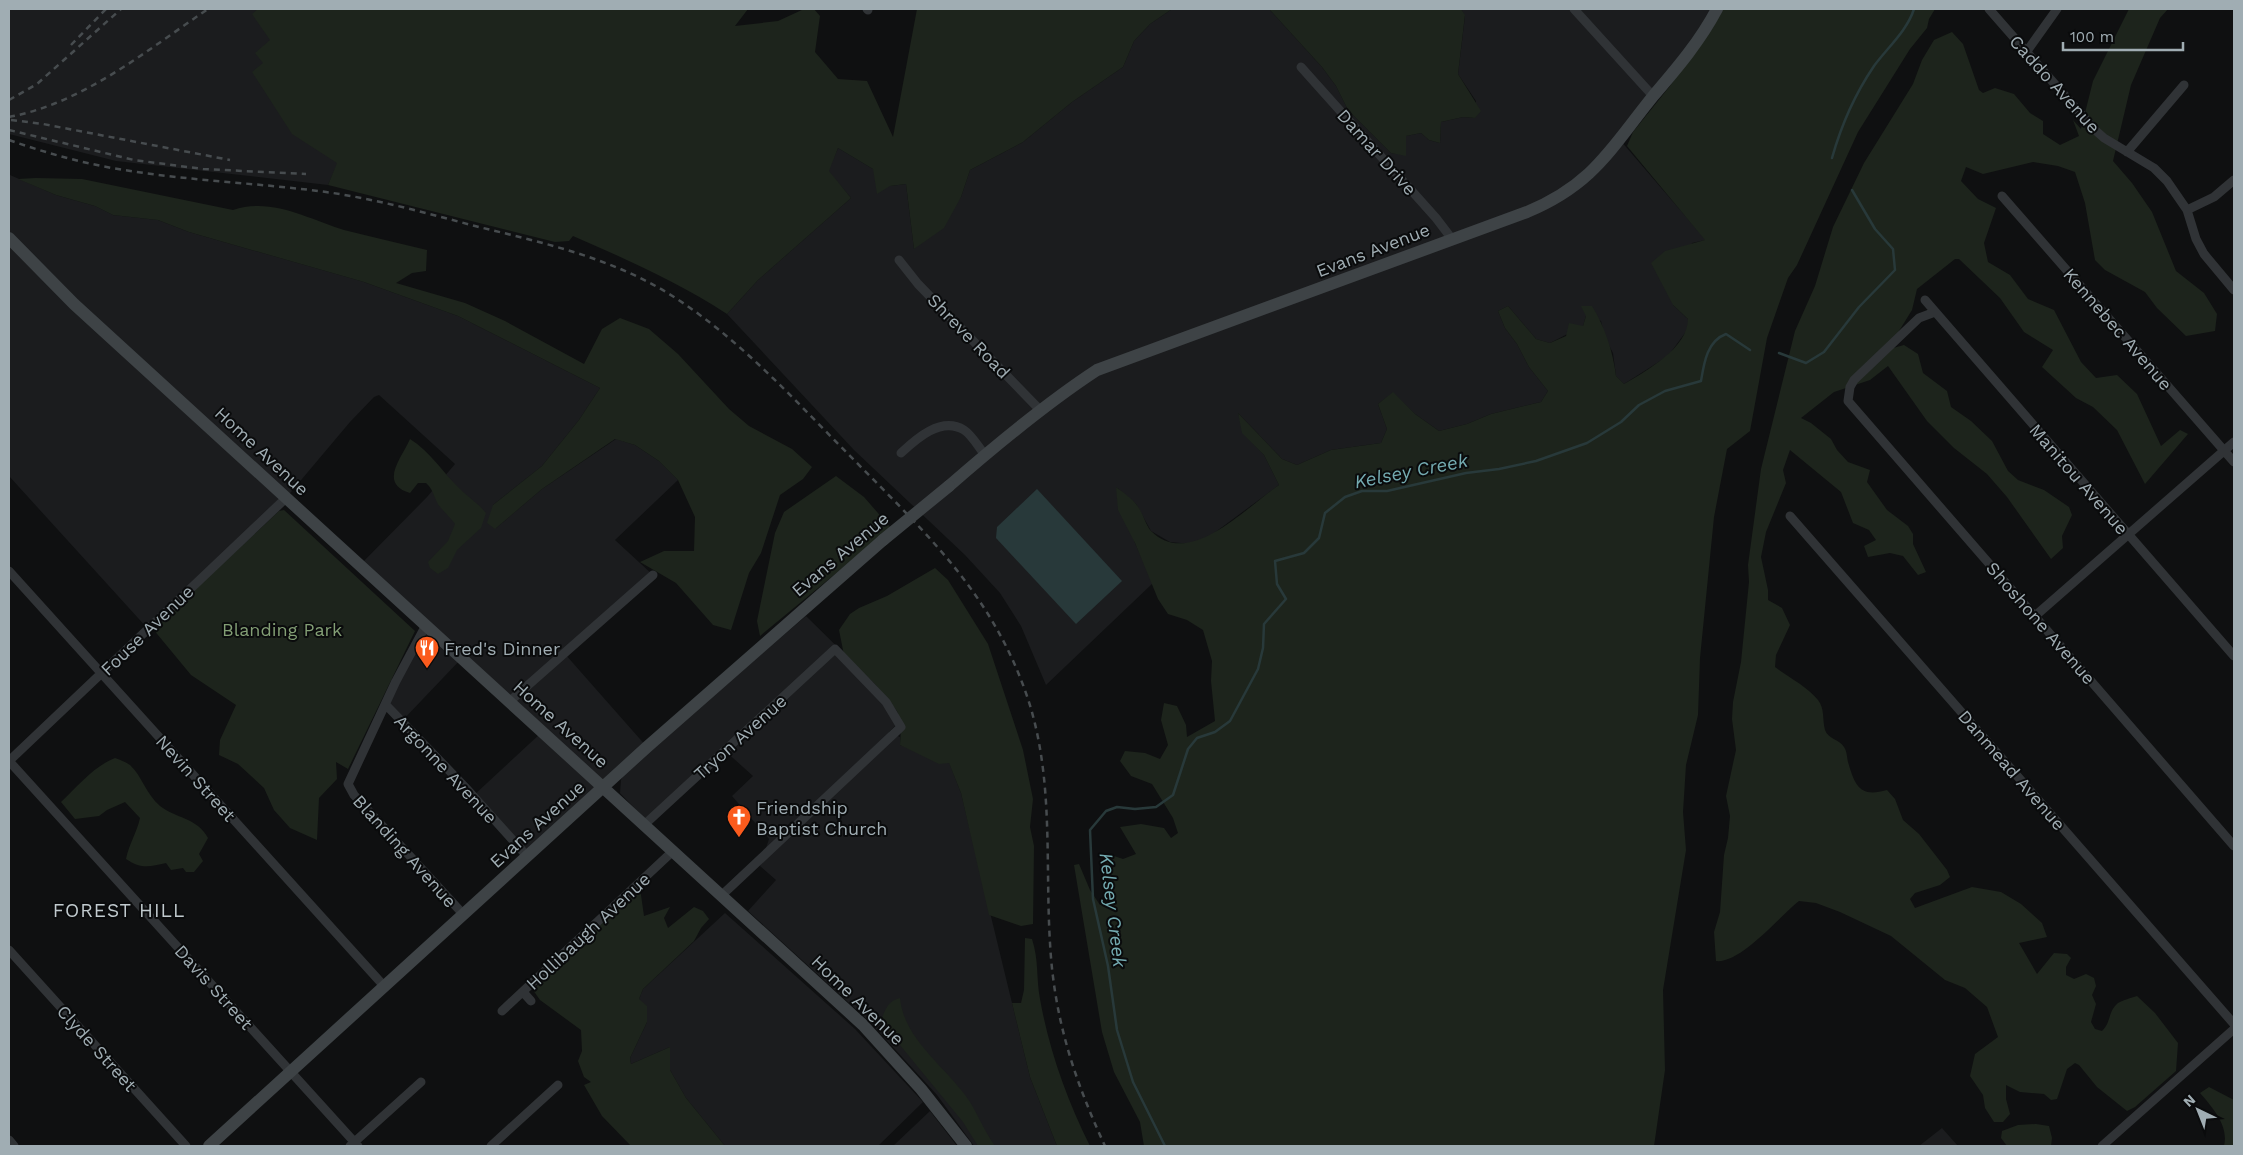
<svg xmlns="http://www.w3.org/2000/svg" width="2243" height="1155" font-family="'Work Sans',sans-serif">
	<style>
		.built { fill: #1b1c1e }
		.green { fill: #1d241c }
		.water { fill: #28393a }
		.lines { fill: none; stroke-linecap: round; stroke-linejoin: round }
		.stream { stroke: #28393a; stroke-width: 2.5 }
		.street { stroke: #303336; stroke-width: 9 }
		.secondary { stroke: #3e4346; stroke-width: 12 }
		.rail { stroke: #474c4f; stroke-width: 2.5; stroke-dasharray: 6 5; stroke-linecap: butt }
		.secondary-bridge { stroke: #3e4346; stroke-width: 12 }
		.labels { text-anchor: middle; dominant-baseline: central; stroke-width: 4; stroke-linejoin: round; paint-order: stroke }
		.street-label { font-size: 18px; fill: #a0adb3; stroke: #0a0b0c }
		.park-label { font-size: 18px; fill: #839f75; stroke: #0a0b0c }
		.poi-label { font-size: 18px; fill: #a0adb3; stroke: #0a0b0c; text-anchor: start }
		.water-label { font-size: 19px; font-style: italic; fill: #74abb1; stroke: #0a0b0c }
		.neighbourhood-label { font-size: 19px; letter-spacing: 1px; fill: #c1cace; stroke: #0a0b0c }
	</style>
	<rect width="100%" height="100%" fill="#0f1011"/>
	<path class="built" d="M 9,9 L 428,9 L 355,125 L 328,185 L 116,161 L 9,134 Z
		M 1172,9 L 1269,9 L 1322,67 L 1336,86 L 1348,110 L 1391,153 L 1406,155 L 1406,136 L 1421,133 L 1429,140 L 1440,143 L 1441,122 L 1463,117 L 1475,118 L 1476,101 L 1458,74 L 1465,16 L 1461,9 L 1717,9 L 1620,140 L 1706,240 L 1692,243 L 1673,305 L 1688,319 L 1688,329 L 1668,356 L 1624,384 L 1616,376 L 1613,353 L 1605,338 L 1601,321 L 1586,316 L 1583,326 L 1550,343 L 1536,339 L 1508,306 L 1498,311 L 1505,328 L 1517,344 L 1529,367 L 1548,391 L 1541,402 L 1491,414 L 1467,424 L 1439,431 L 1415,414 L 1393,393 L 1378,404 L 1387,429 L 1381,443 L 1331,450 L 1297,465 L 1282,459 L 1238,413 L 1244,434 L 1264,455 L 1279,485 L 1206,539 L 1191,544 L 1170,542 L 1151,531 L 1136,504 L 1116,487 L 1135,543 L 1153,583 L 1046,685 L 1021,626 L 1000,593 L 965,555 L 854,450 L 727,314 L 758,280 L 851,198 L 828,171 L 838,148 L 873,169 L 890,186 L 906,184 L 914,249 L 961,197 L 970,170 L 1023,142 L 1072,102 L 1123,67 L 1134,41 L 1150,24 Z
		M 10,175 L 56,195 L 95,206 L 113,215 L 158,220 L 189,232 L 364,282 L 458,316 L 600,388 L 579,420 L 542,466 L 493,505 L 496,528 L 542,489 L 616,439 L 635,445 L 659,461 L 678,480 L 615,540 L 653,575 L 565,654 L 647,747 L 527,856 L 473,796 L 542,732 L 462,658 L 402,721 L 386,705 L 426,625 L 358,567 L 427,497 L 455,464 L 379,395 L 374,397 L 350,422 L 286,498 L 148,629 L 9,476 Z
		M 806,616 L 874,683 L 897,711 L 899,722 L 889,732 L 900,737 L 900,745 L 949,762 L 961,793 L 1030,1077 L 1057,1146 L 974,1146 L 937,1095 L 869,1021 L 748,911 L 776,880 L 760,866 L 769,839 L 732,796 L 753,776 L 723,749 L 646,820 L 620,793 L 621,780 L 626,769 Z
		M 725,913 L 855,1029 L 923,1102 L 878,1146 L 725,1146 L 686,1098 L 670,1070 L 670,1047 L 631,1064 L 630,1058 L 647,1022 L 639,999 L 643,989 Z
		M 930,1111 L 957,1146 L 893,1146 Z
		M 1942,1128 L 1958,1146 L 1919,1146 Z"/>
	<path class="green" d="M 258,9 L 748,9 L 735,26 L 778,21 L 804,9 L 814,9 L 820,16 L 815,52 L 838,79 L 867,81 L 893,137 L 917,9 L 1172,9 L 1150,24 L 1134,41 L 1123,67 L 1072,102 L 1023,142 L 970,170 L 961,197 L 944,228 L 914,249 L 906,184 L 890,186 L 877,194 L 873,169 L 838,148 L 829,171 L 851,198 L 758,280 L 727,314 C 678,282 626,259 573,236 L 569,241 L 555,242 L 328,185 L 337,163 L 292,134 L 252,72 L 263,63 L 255,53 L 270,40 L 252,14 Z
		M 1269,9 L 1461,9 L 1465,15 L 1458,74 L 1481,111 L 1475,118 L 1463,117 L 1441,122 L 1440,143 L 1429,140 L 1421,133 L 1406,136 L 1406,156 L 1391,153 L 1348,110 L 1336,86 L 1322,67 Z
		M 1721,9 L 1935,9 L 1929,19 L 1927,28 L 1910,49 L 1858,132 L 1797,265 L 1788,278 L 1767,338 L 1750,431 L 1727,449 L 1714,517 L 1700,658 L 1698,715 L 1686,765 L 1683,812 L 1686,850 L 1663,990 L 1665,1070 L 1654,1146 L 1144,1146 L 1140,1122 L 1114,1072 L 1102,1032 L 1074,865 L 1079,864 L 1090,890 L 1100,905 L 1111,899 L 1109,879 L 1101,861 L 1108,854 L 1123,859 L 1136,854 L 1120,827 L 1141,824 L 1164,828 L 1171,838 L 1178,833 L 1173,818 L 1152,784 L 1131,776 L 1120,761 L 1125,751 L 1145,753 L 1160,759 L 1168,745 L 1161,720 L 1164,703 L 1177,706 L 1186,725 L 1187,737 L 1215,721 L 1211,681 L 1212,661 L 1203,630 L 1187,620 L 1168,614 L 1158,599 L 1135,543 L 1118,510 L 1116,487 C 1123,492 1131,498 1136,504 C 1143,512 1145,524 1151,531 C 1190,570 1247,506 1279,485 L 1264,455 L 1242,433 L 1238,413 L 1282,459 L 1297,465 L 1331,450 L 1381,443 L 1387,429 L 1378,404 L 1393,392 L 1415,414 L 1439,431 L 1467,424 L 1491,414 L 1541,402 L 1548,391 L 1529,367 L 1517,344 L 1505,328 L 1498,311 L 1508,306 L 1536,339 L 1550,343 L 1566,336 L 1569,323 L 1583,326 L 1586,316 L 1581,306 L 1592,306 C 1605,327 1613,352 1616,376 L 1624,384 C 1646,371 1688,348 1688,319 L 1673,305 L 1651,263 L 1665,251 L 1705,240 L 1627,146 L 1633,132 L 1670,86 Z
		M 2129,9 L 2168,9 L 2160,18 L 2131,85 L 2113,161 L 2132,183 L 2152,212 L 2176,271 L 2204,293 L 2217,314 L 2215,331 L 2186,336 L 2157,308 L 2145,292 L 2105,270 L 2095,260 L 2085,203 L 2075,172 L 2058,166 L 2033,162 L 1983,174 L 1966,167 L 1961,181 L 1978,199 L 1996,208 L 1984,243 L 1988,262 L 2010,275 L 2028,299 L 2054,310 L 2081,362 L 2096,378 L 2117,375 L 2137,394 L 2161,446 L 2180,430 L 2188,434 L 2145,484 L 2117,430 L 2093,407 L 2076,398 L 2042,367 L 2053,350 L 2024,332 L 2000,298 L 1959,259 L 1955,259 L 1917,289 L 1912,310 L 1899,331 L 1893,348 L 1904,345 L 1918,354 L 1923,373 L 1947,391 L 1951,407 L 1971,421 L 1992,441 L 2008,471 L 2018,480 L 2044,490 L 2069,507 L 2072,515 L 2062,536 L 2063,548 L 2051,559 L 2007,497 L 1987,474 L 1954,448 L 1927,421 L 1888,366 L 1870,380 L 1834,392 L 1801,418 L 1811,423 L 1831,439 L 1837,450 L 1848,462 L 1870,470 L 1867,482 L 1887,510 L 1908,526 L 1913,534 L 1913,544 L 1926,572 L 1918,575 L 1903,556 L 1890,553 L 1868,557 L 1864,546 L 1876,540 L 1869,530 L 1853,523 L 1841,492 L 1790,450 L 1783,470 L 1786,483 L 1766,532 L 1761,557 L 1768,590 L 1768,600 L 1782,608 L 1790,625 L 1776,655 L 1775,667 C 1788,677 1808,687 1818,700 C 1825,709 1822,719 1825,730 C 1828,739 1839,739 1844,747 C 1847,751 1847,758 1848,762 C 1855,786 1860,798 1887,790 L 1895,799 L 1903,820 L 1919,834 L 1947,870 L 1950,877 L 1940,885 L 1915,893 L 1910,899 L 1915,908 L 1972,887 L 2001,892 L 2021,904 L 2042,923 L 2047,937 L 2019,943 L 2037,974 L 2054,953 L 2067,954 L 2071,958 L 2066,967 L 2066,975 L 2074,979 L 2086,974 L 2094,978 L 2096,986 L 2092,995 L 2096,1004 L 2091,1022 L 2095,1029 L 2102,1031 C 2111,1023 2108,1011 2118,1003 C 2123,1000 2131,998 2137,996 L 2155,1013 L 2178,1043 L 2176,1071 L 2135,1107 L 2127,1111 L 2097,1087 L 2079,1065 L 2075,1063 L 2067,1069 L 2057,1099 L 2051,1100 L 2044,1094 L 2020,1092 L 2006,1085 L 2006,1099 L 2010,1114 L 2003,1122 L 1994,1122 L 1985,1108 L 1983,1095 L 1970,1076 L 1975,1054 L 1998,1037 L 1987,1007 L 1965,988 L 1945,980 L 1891,936 L 1840,912 L 1816,903 L 1799,901 C 1779,917 1740,964 1716,961 L 1714,932 L 1720,912 L 1724,855 L 1728,838 L 1730,816 L 1726,796 L 1736,750 L 1732,719 L 1733,702 L 1741,662 L 1749,582 L 1748,565 L 1761,469 L 1795,331 L 1815,286 L 1833,227 L 1864,163 L 1913,84 L 1922,60 L 1934,40 L 1952,32 L 1963,44 L 1979,90 L 1983,93 L 1995,88 L 2014,94 L 2030,113 L 2043,121 L 2043,134 L 2060,145 L 2079,136 L 2073,120 L 2081,129 L 2093,81 Z
		M 36,178 L 82,179 L 233,210 C 272,197 308,219 344,230 C 371,237 399,243 427,250 L 426,271 L 412,273 L 396,283 L 465,303 L 505,321 L 584,364 L 602,329 L 620,318 L 649,329 L 678,354 L 729,409 L 749,426 L 792,449 L 812,467 L 803,479 L 780,495 L 761,553 L 749,573 L 731,630 L 713,625 L 676,583 L 640,562 L 664,551 L 694,551 L 695,517 L 678,480 L 659,461 L 635,445 L 615,439 L 542,489 L 495,529 L 487,523 L 493,505 L 542,466 L 579,420 L 600,388 L 458,316 L 364,282 L 189,232 L 158,220 L 113,215 L 95,206 L 56,195 L 18,179 Z
		M 410,439 C 430,451 443,473 460,489 C 469,498 478,503 486,513 L 481,528 L 457,550 L 448,568 L 438,574 L 430,568 L 428,562 L 448,541 L 455,524 C 450,517 446,514 441,508 C 434,501 435,491 426,483 L 418,483 L 410,493 C 378,483 402,458 410,439 Z
		M 836,476 L 864,497 L 891,528 L 760,636 L 757,621 L 775,533 L 784,512 Z
		M 284,510 L 415,631 L 348,769 L 336,762 L 337,779 L 319,798 L 317,840 L 290,828 L 274,810 L 264,788 L 238,764 L 219,755 L 220,740 L 236,705 L 191,675 L 153,629 L 279,511 Z
		M 935,568 L 948,580 L 988,644 L 1023,750 L 1033,799 L 1030,827 L 1034,846 L 1033,924 L 1021,926 L 989,915 L 961,793 L 949,763 L 939,764 L 900,745 L 901,727 L 897,711 L 874,683 L 844,655 L 839,630 L 850,614 L 859,608 L 887,596 Z
		M 115,758 C 120,760 126,762 130,765 C 142,776 146,794 160,806 C 175,818 198,818 208,838 L 199,854 L 203,861 L 194,872 L 186,872 L 183,868 L 171,870 L 166,863 C 149,867 141,869 126,859 C 129,844 137,832 140,818 L 125,802 L 107,810 L 99,816 L 75,819 L 61,802 C 78,786 94,766 115,758 Z
		M 640,888 L 644,916 L 670,907 L 664,918 L 668,928 L 694,907 L 703,911 L 709,919 L 701,928 L 694,941 L 643,989 L 639,999 L 647,1006 L 647,1022 L 630,1058 L 631,1064 L 670,1047 L 670,1070 L 686,1098 L 725,1146 L 631,1146 L 602,1116 L 584,1085 L 591,1082 L 584,1077 L 578,1061 L 582,1051 L 581,1030 L 540,1000 L 533,990 L 572,949 Z
		M 1025,938 L 1032,939 C 1039,961 1036,977 1040,999 C 1049,1050 1067,1100 1090,1146 L 1057,1146 L 1030,1077 L 1012,1003 L 1021,1003 L 1024,990 Z
		M 900,998 C 904,1041 948,1068 970,1102 C 979,1117 985,1132 995,1146 L 978,1146 L 963,1122 L 886,1028 L 882,1018 C 886,1007 889,1001 900,998 Z
		M 2209,1087 L 2234,1100 L 2234,1146 L 2224,1146 C 2229,1126 2213,1108 2200,1093 Z
		M 2036,1124 L 2049,1126 L 2052,1138 L 2051,1146 L 2007,1146 L 2001,1138 L 2002,1131 L 2018,1125 Z"/>
	<path class="water" d="M 1037,489 L 1122,581 L 1076,624 L 996,538 L 997,527 Z"/>
	<g class="lines">
		<path class="stream" d="M 1832,158 C 1841,126 1855,94 1874,66 C 1887,48 1907,31 1914,9
			M 1779,353 L 1806,363 L 1824,352 L 1859,307 L 1895,270 L 1893,249 L 1875,229 L 1852,190
			M 1165,1146 L 1133,1082 L 1117,1030 L 1108,966 L 1093,899 L 1090,830 L 1106,811 L 1117,807 L 1135,809 L 1156,807 L 1173,795 L 1188,749 L 1197,738 L 1215,732 L 1230,721 L 1258,669 L 1263,648 L 1264,624 L 1286,599 L 1277,584 L 1275,561 L 1304,553 L 1319,538 L 1325,513 L 1345,497 L 1362,491 L 1387,491 L 1466,473 L 1499,469 L 1536,461 L 1587,443 L 1621,422 L 1639,405 L 1665,391 L 1701,381 C 1704,363 1707,341 1726,334 L 1750,350"/>
		<path class="street" d="M 867,9 L 868,10
			M 1574,9 L 1653,96
			M 1989,9 L 2095,130 L 2104,138 L 2154,168 L 2167,181 L 2187,210 L 2196,239 L 2204,254 L 2234,290
			M 2027,51 L 2057,9
			M 1301,67 L 1436,218 L 1452,239
			M 2127,152 L 2184,85
			M 2002,196 L 2234,462
			M 2187,210 L 2214,197 L 2234,180
			M 899,260 L 918,284 L 1041,411
			M 1925,300 L 2234,656
			M 1935,312 L 1919,318 L 1854,380 L 1850,387 L 1848,401 L 2234,846
			M 901,453 C 916,439 941,416 964,430 C 972,435 979,448 985,455
			M 1790,516 L 2234,1024
			M 9,571 L 384,986
			M 2035,616 L 2234,442
			M 426,625 L 396,681 L 348,784 L 354,795 L 463,914
			M 510,701 L 653,575
			M 386,705 L 465,787 L 527,856
			M 9,761 L 358,1146
			M 9,761 L 286,498
			M 644,825 L 835,649 L 886,702 L 901,727 L 722,895
			M 9,950 L 186,1146
			M 523,992 L 531,1001
			M 502,1011 L 673,851
			M 9,1140 L 14,1146
			M 350,1146 L 421,1082
			M 491,1146 L 558,1085
			M 2102,1146 L 2234,1029"/>
		<path class="secondary" d="M 9,238 L 74,304 L 863,1025 L 921,1089 L 966,1146
			M 949,486 C 996,445 1045,404 1097,370 L 1527,212 C 1594,184 1611,148 1654,95 C 1678,67 1700,41 1717,9
			M 209,1146 L 647,747 L 883,540"/>
		<path class="rail" d="M 71,45 L 106,9
			M 9,100 L 37,84 L 121,9
			M 9,117 C 84,103 147,50 208,9
			M 11,120 L 43,124 L 230,160
			M 9,130 L 134,160 L 203,169 L 306,174
			M 9,140 C 46,153 85,164 124,170 C 191,181 259,183 326,192 C 376,199 426,213 475,226 C 540,242 608,257 666,292 C 738,336 797,403 856,462 C 929,536 994,597 1028,699 C 1054,779 1045,861 1050,943 C 1054,1018 1074,1079 1105,1146"/>
		<path class="secondary-bridge" d="M 883,540 L 949,486"/>
	</g>
	<defs>
		<symbol id="restaurant-pin" viewBox="-11 -11 22 30"><path d="M0 17L-7.5 6A9.5 9.5 0 1 1 7.5 6Z" fill="#fb5b1d" stroke="#0a0b0c"/><path d="M-5-6h1v4h1v-4h1v4h1v-4h1v5L-1.5 .5V6h-2V.5L-5-1ZM5-6V6H3V1.5H1.5Q1.5-4 5-6Z" fill="#fff"/></symbol>
		<symbol id="church-pin" viewBox="-11 -11 22 30"><path d="M0 17L-7.5 6A9.5 9.5 0 1 1 7.5 6Z" fill="#fb5b1d" stroke="#0a0b0c"/><path d="M-1.2-6h2.4v3.5h3.3v2.4h-3.3V6h-2.4V-.1h-3.3v-2.4h3.3Z" fill="#fff"/></symbol>
	</defs>
	<g fill-rule="evenodd">
		<use href="#restaurant-pin" x="413" y="634" width="28" height="38"/>
		<use href="#church-pin" x="725" y="803" width="28" height="38"/>
	</g>
	<g class="labels">
		<g class="street-label">
			<text transform="translate(2055 84) rotate(48)">Caddo Avenue</text>
			<text transform="translate(1377 152) rotate(48)">Damar Drive</text>
			<text transform="translate(1373 250) rotate(-21)">Evans Avenue</text>
			<text transform="translate(2118 329) rotate(49)">Kennebec Avenue</text>
			<text transform="translate(969 336) rotate(46)">Shreve Road</text>
			<text transform="translate(262 451) rotate(43)">Home Avenue</text>
			<text transform="translate(2079 479) rotate(49)">Manitou Avenue</text>
			<text transform="translate(840 554) rotate(-40)">Evans Avenue</text>
			<text transform="translate(2041 623) rotate(49)">Shoshone Avenue</text>
			<text transform="translate(147 630) rotate(-44)">Fouse Avenue</text>
			<text transform="translate(561 724) rotate(42)">Home Avenue</text>
			<text transform="translate(740 737) rotate(-42)">Tryon Avenue</text>
			<text transform="translate(446 769) rotate(47)">Argonne Avenue</text>
			<text transform="translate(2012 770) rotate(49)">Danmead Avenue</text>
			<text transform="translate(196 778) rotate(48)">Nevin Street</text>
			<text transform="translate(537 824) rotate(-42)">Evans Avenue</text>
			<text transform="translate(405 851) rotate(48)">Blanding Avenue</text>
			<text transform="translate(588 931) rotate(-43)">Hollibaugh Avenue</text>
			<text transform="translate(214 987) rotate(48)">Davis Street</text>
			<text transform="translate(858 1000) rotate(44)">Home Avenue</text>
			<text transform="translate(97 1048) rotate(48)">Clyde Street</text>
		</g>
		<g class="park-label">
			<text x="282" y="629">Blanding Park</text>
		</g>
		<g class="poi-label">
			<text x="444" y="648">Fred's Dinner</text>
			<text x="756" y="807">Friendship<tspan x="756" dy="21">Baptist Church</tspan></text>
		</g>
		<g class="water-label">
			<text transform="translate(1411 471) rotate(-11)">Kelsey Creek</text>
			<text transform="translate(1113 910) rotate(83)">Kelsey Creek</text>
		</g>
		<g class="neighbourhood-label">
			<text x="119" y="910">FOREST HILL</text>
		</g>
	</g>
	<rect width="2243" height="1155" fill="none" stroke="#a0adb3" stroke-width="20"/>
	<g transform="translate(2198 1110) rotate(317)" stroke="#0a0b0c" stroke-width="4" paint-order="stroke">
	<path d="M0-4L9 19L0 12L-9 19Z" fill="#a0adb3"/>
	<text y="-8" font-size="14" font-weight="bold" text-anchor="middle" fill="#a0adb3">N</text>
	</g>
	<path d="M2063 42v8h120v-8" fill="none" stroke="#a0adb3" stroke-width="2.5"/>
	<text x="2070" y="42" font-size="15" fill="#a0adb3" stroke="#0a0b0c" stroke-width="4" paint-order="stroke">100 m</text>
</svg>
